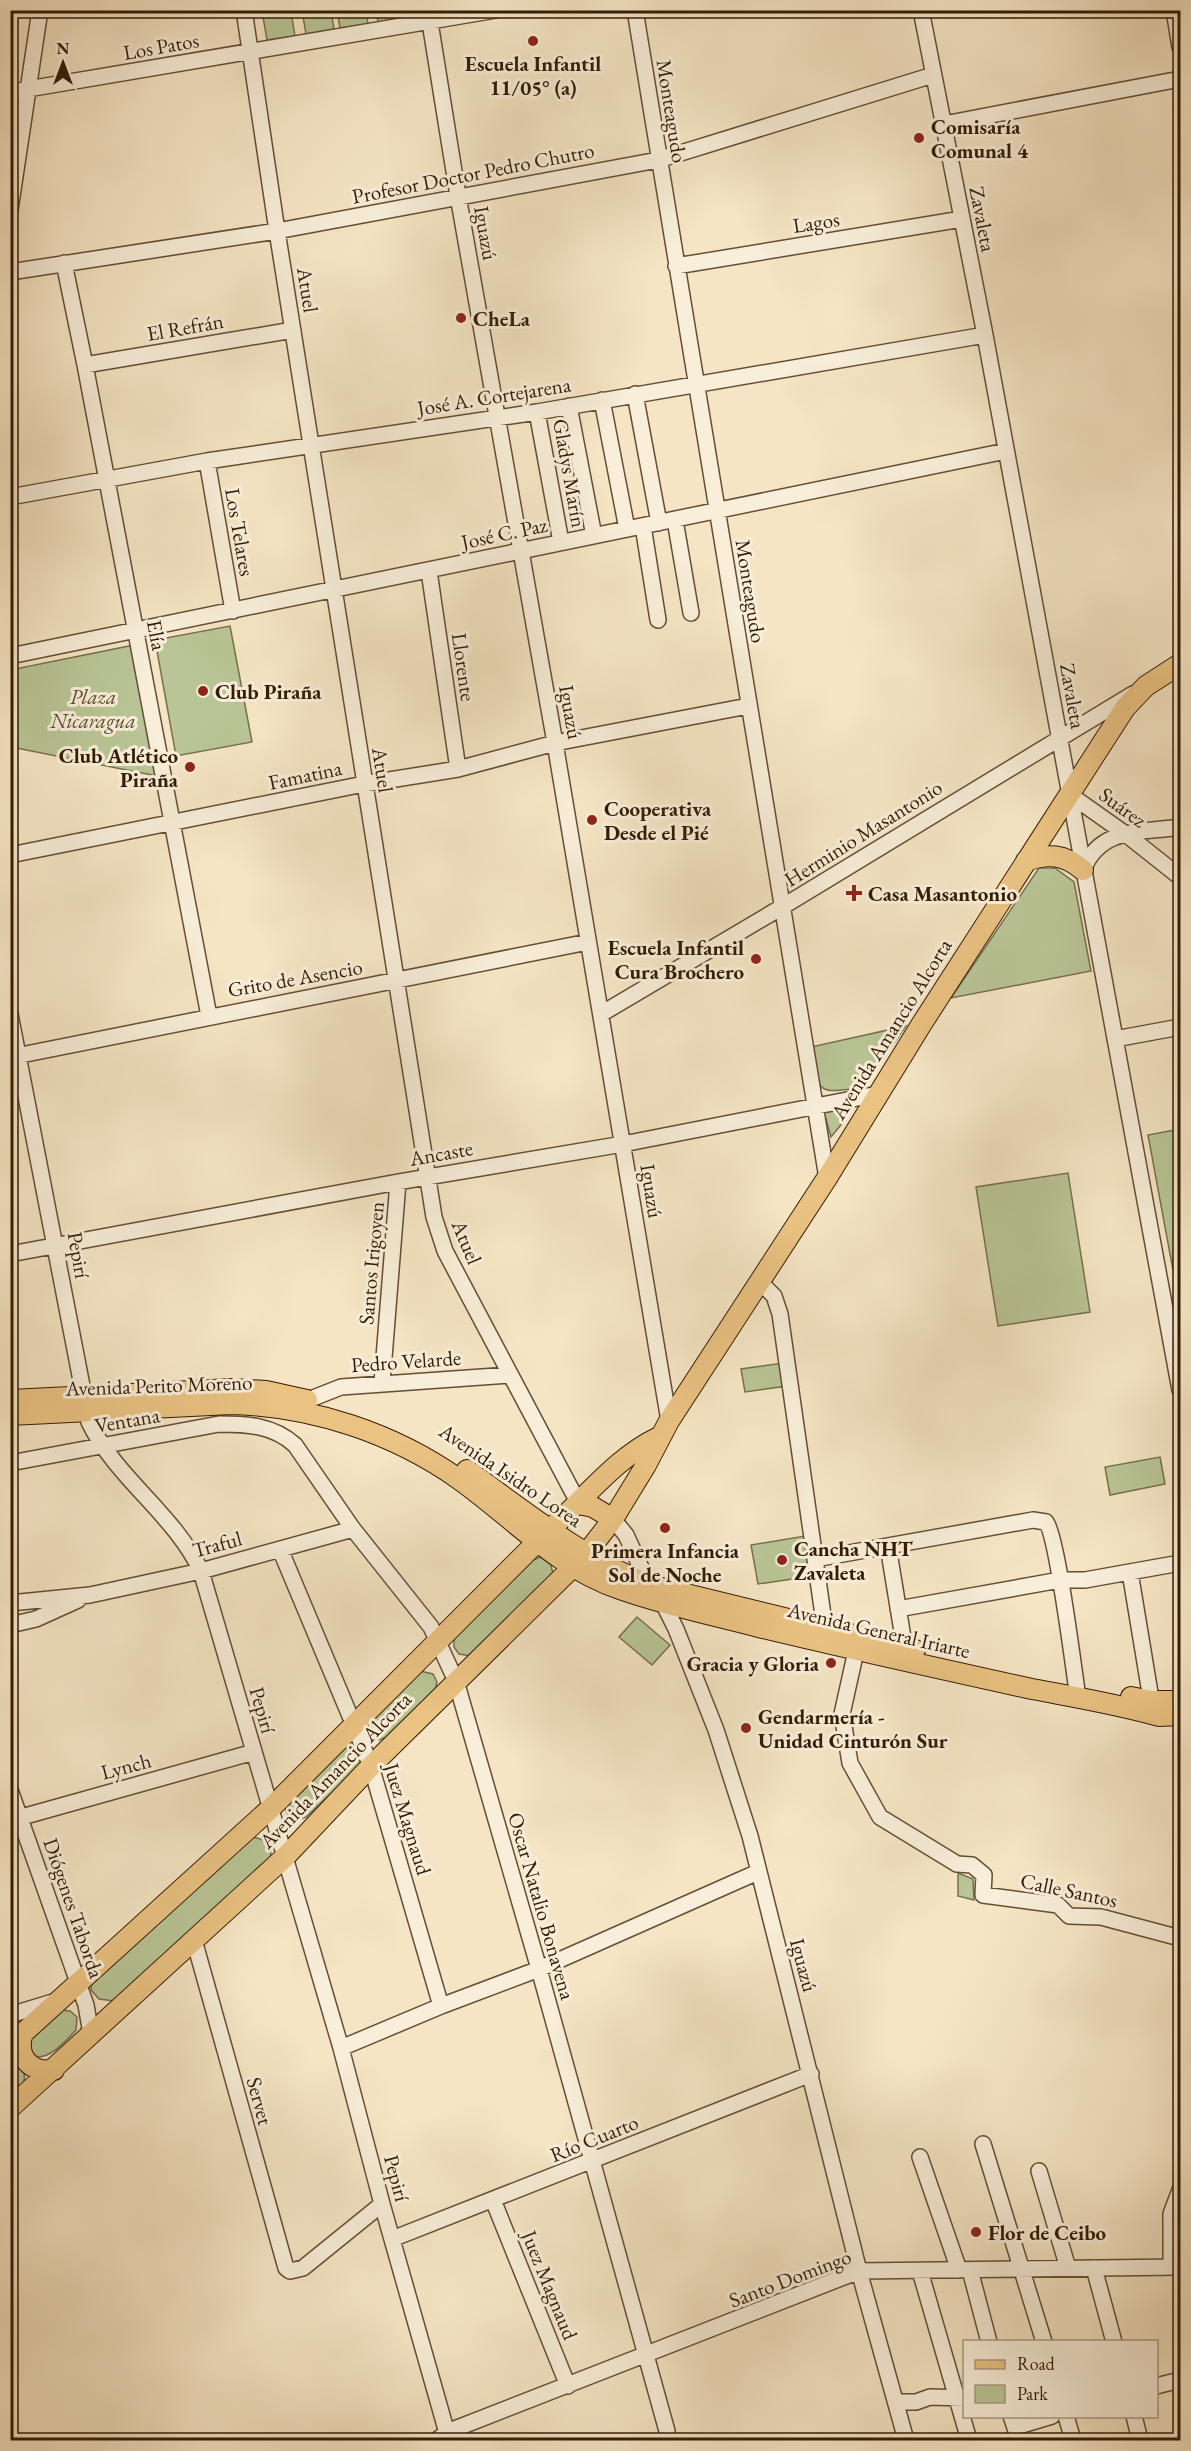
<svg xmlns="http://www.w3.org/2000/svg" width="1191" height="2451" font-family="'EB Garamond',serif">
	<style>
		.green { fill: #b9c596; stroke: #76704e; stroke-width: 1.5 }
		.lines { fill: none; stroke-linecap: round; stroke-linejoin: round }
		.minor-casing { stroke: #644e35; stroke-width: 18 }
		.major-casing { stroke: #331b05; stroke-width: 22 }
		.minor { stroke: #f8eed9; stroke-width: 15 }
		.major { stroke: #eac282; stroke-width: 20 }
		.poi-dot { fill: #8f2418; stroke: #f8eed9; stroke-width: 2 }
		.labels { text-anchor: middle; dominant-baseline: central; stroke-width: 6; stroke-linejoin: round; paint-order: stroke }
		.street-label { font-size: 21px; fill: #331b05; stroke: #f8eed9 }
		.poi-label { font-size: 21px; font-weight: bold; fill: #331b05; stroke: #f8eed9; text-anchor: start }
		.park-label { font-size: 21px; font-style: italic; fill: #5b4e30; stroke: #f8eed9 }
	</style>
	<rect width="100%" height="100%" fill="#f5e5c4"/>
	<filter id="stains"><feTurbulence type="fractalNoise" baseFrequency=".00333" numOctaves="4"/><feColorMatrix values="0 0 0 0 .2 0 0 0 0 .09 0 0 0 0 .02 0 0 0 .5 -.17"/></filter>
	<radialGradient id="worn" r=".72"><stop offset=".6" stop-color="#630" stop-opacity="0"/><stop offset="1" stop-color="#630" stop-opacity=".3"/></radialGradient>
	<path class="green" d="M 302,11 L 331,11 L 334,29 L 306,34 Z
		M 337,11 L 366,11 L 368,24 L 340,28 Z
		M 376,11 L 405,11 L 406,17 L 378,22 Z
		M 291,12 L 295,36 L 267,40 L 263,17 Z
		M 230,626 L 252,742 L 176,756 L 155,640 Z
		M 139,644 L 157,776 L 11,747 L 10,670 Z
		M 1039,868 L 1055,868 L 1074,882 L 1091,971 L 951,998 Z
		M 906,1026 L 863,1087 C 814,1095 820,1093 811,1047 Z
		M 833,1110 L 842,1113 L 844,1121 L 831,1137 L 824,1112 Z
		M 1180,1129 L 1180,1308 L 1148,1135 Z
		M 1068,1173 L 1090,1312 L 998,1326 L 976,1187 Z
		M 784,1363 L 787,1386 L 745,1392 L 741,1369 Z
		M 1160,1457 L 1165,1484 L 1110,1495 L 1105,1467 Z
		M 805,1536 L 812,1576 L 758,1584 L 751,1545 Z
		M 541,1557 L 550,1561 L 553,1574 L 471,1656 L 459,1654 L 454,1647 L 454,1638 L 533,1560 Z
		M 637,1617 L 670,1645 L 652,1665 L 619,1637 Z
		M 420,1671 L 433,1674 L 437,1682 L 435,1691 L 387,1737 L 379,1740 L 371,1737 L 366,1726 Z
		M 346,1745 L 355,1746 L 362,1761 L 357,1769 L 306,1817 L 298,1820 L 290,1818 L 284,1807 Z
		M 248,1837 C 262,1837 271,1842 271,1857 L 114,2001 L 99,1999 L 91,1990 L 92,1982 Z
		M 958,1873 L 973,1879 L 974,1900 L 958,1896 Z
		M 61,2010 L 70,2011 L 77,2017 L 76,2030 C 66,2041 47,2063 31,2055 L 27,2040 Z
		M 11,2060 L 23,2069 C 28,2083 20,2090 11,2099 Z"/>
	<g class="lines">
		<defs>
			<path id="minor" d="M 244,10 L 277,231 L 434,1217 L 445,1251 L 579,1504
				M 428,10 L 458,196 L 555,743 L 669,1421
				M 635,10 L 827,1178
				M 921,10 L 985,335 L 1180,1390
				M 1174,10 L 1180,47
				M 10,92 L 496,10
				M 944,124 L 1180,79
				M 10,210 L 40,10
				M 64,263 L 85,365 L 209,1016
				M 676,266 L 962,219
				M 10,272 L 277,231 L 658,160 L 933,75
				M 85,365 L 293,330
				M 635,394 L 659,523
				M 602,400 L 627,529
				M 569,406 L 594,536
				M 537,412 L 561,542
				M 207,461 L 233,611
				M 10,497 L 207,461 L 537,412 L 985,335
				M 675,520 L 691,613
				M 643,526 L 658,620
				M 429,571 L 458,769
				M 10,656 L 1006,451
				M 1069,794 L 1127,835 L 1180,877
				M 10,855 L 364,784 L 458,769 L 555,743 L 748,706
				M 1083,870 C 1100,827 1140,833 1180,827
				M 10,1014 L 89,1422 C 116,1478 174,1514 201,1571 L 341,2048 L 382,2204 L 449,2440
				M 601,1014 L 782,907 L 1133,694
				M 1115,1039 L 1180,1027
				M 11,1057 L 588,942
				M 10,1254 L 398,1182 L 623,1144 L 878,1094
				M 759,1281 L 774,1296 L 780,1314 L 826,1636
				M 382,1383 L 398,1182
				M 308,1400 L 341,1387 L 510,1375
				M 10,1463 L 219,1424 C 247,1424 273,1425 295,1445 L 353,1529 L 431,1627 L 456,1681 L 539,1969 L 667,2431
				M 613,1519 L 626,1535 L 649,1585 L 663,1603 L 676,1629 L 716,1730 L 750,1836 L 859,2271 L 906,2440
				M 888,1546 L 906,1656
				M 280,1549 L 371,1766 L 441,2006
				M 815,1559 L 1033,1520 L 1046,1522 C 1057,1535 1074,1671 1078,1698
				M 1130,1572 L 1153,1711
				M 10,1603 L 90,1595 L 201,1571 L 353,1529
				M 898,1609 L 1060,1580 L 1085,1580 L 1180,1563
				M 10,1625 L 36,1619 L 78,1600
				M 856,1651 L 842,1714 L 850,1763 L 880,1817 L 957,1864 L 972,1865 L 984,1875 L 983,1895 L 1058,1905 L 1069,1916 L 1101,1917 L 1180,1938
				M 10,1790 L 86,2005 L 90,2028 L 86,2040
				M 11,1820 L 254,1752
				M 194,1940 L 286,2268 L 290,2271 L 303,2268 L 382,2204
				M 10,2015 L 56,2001
				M 341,2048 L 441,2006 L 539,1969 L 758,1872
				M 983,2144 L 1044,2342
				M 920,2157 L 959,2270
				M 1039,2171 L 1068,2268
				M 493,2200 L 568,2386
				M 392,2239 L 811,2074
				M 1171,2267 L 1171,2214 L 1180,2190
				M 1094,2268 L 1114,2342
				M 970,2270 L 989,2342
				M 920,2271 L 969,2440
				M 1156,2386 L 1180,2380
				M 896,2402 L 916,2402 L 930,2397 L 964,2398
				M 1011,2416 L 1019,2440
				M 1066,2416 L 1073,2440
				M 1134,2416 L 1140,2440
				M 1015,2427 L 1052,2416
				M 437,2440 L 447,2432 L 859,2271 L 1180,2267"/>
			<path id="major" d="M 1026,861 C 1048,853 1064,854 1083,870
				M 10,1400 L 232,1389 L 266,1391 L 307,1400
				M 10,1415 L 231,1404 C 312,1406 394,1433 460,1480 C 512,1517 557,1568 620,1589 C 665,1605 713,1615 759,1627 C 850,1649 941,1669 1032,1689 C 1074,1697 1117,1704 1159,1716 L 1180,1715
				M 467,1470 C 526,1512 582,1558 649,1585 L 915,1650
				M 579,1504 L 593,1507 L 613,1519
				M 1131,1697 L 1151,1701 L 1180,1701
				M 23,2033 C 15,2055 30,2074 54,2070
				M 10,2045 L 271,1808 L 549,1530 C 586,1498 615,1458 659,1437
				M 10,2108 L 286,1856 L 371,1766 L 586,1554 L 613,1519 L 646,1465 L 669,1421 L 827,1178 L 921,1025 L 1125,708 L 1146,686 L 1180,664"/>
		</defs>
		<use href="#minor" class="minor-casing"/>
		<use href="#major" class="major-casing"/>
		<use href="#minor" class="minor"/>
		<use href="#major" class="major"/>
	</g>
	<g class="poi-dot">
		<circle cx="533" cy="41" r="6"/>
		<circle cx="919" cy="138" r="6"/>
		<circle cx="461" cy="318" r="6"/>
		<circle cx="203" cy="691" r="6"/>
		<circle cx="190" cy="767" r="6"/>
		<circle cx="592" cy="820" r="6"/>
		<path d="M851 884h6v6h6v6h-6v6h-6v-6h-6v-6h6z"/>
		<circle cx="756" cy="959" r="6"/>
		<circle cx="665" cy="1528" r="6"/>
		<circle cx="782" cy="1560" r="6"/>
		<circle cx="831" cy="1663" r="6"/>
		<circle cx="746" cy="1728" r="6"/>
		<circle cx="976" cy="2232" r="6"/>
	</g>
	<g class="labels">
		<g class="street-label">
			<text transform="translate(161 46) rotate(-10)">Los Patos</text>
			<text transform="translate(672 111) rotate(81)">Monteagudo</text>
			<text transform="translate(473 173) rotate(-11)">Profesor Doctor Pedro Chutro</text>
			<text transform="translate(983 219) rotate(79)">Zavaleta</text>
			<text transform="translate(816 222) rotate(-9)">Lagos</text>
			<text transform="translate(486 233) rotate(80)">Iguazú</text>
			<text transform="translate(308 290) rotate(81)">Atuel</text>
			<text transform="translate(185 327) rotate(-10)">El Refrán</text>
			<text transform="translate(494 396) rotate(-9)">José A. Cortejarena</text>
			<text transform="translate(570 473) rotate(80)">Gladys Marín</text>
			<text transform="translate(240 532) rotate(80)">Los Telares</text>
			<text transform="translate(504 533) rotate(-12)">José C. Paz</text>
			<text transform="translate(751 591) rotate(81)">Monteagudo</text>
			<text transform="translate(157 635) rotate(79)">Elía</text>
			<text transform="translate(464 667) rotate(82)">Llorente</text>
			<text transform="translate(1073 696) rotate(80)">Zavaleta</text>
			<text transform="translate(571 712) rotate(80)">Iguazú</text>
			<text transform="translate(383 770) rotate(81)">Atuel</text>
			<text transform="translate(305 775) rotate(-12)">Famatina</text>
			<text transform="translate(1123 807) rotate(36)">Suárez</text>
			<text transform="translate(863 833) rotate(-32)">Herminio Masantonio</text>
			<text transform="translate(295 978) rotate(-10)">Grito de Asencio</text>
			<text transform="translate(891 1029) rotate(-58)">Avenida Amancio Alcorta</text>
			<text transform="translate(441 1153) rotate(-10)">Ancaste</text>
			<text transform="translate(652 1191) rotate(81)">Iguazú</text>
			<text transform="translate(467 1242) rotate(67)">Atuel</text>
			<text transform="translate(79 1255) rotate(80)">Pepirí</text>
			<text transform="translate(371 1263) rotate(-85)">Santos Irigoyen</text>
			<text transform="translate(406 1361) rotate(-4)">Pedro Velarde</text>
			<text transform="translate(159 1385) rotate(-2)">Avenida Perito Moreno</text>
			<text transform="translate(127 1420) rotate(-10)">Ventana</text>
			<text transform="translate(511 1475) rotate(34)">Avenida Isidro Lorea</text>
			<text transform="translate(217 1544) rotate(-15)">Traful</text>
			<text transform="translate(879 1630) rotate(13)">Avenida General Iriarte</text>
			<text transform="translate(263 1710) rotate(74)">Pepirí</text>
			<text transform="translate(126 1766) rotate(-15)">Lynch</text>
			<text transform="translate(335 1770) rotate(-46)">Avenida Amancio Alcorta</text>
			<text transform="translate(408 1819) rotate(73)">Juez Magnaud</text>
			<text transform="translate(1069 1890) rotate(12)">Calle Santos</text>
			<text transform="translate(542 1906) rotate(74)">Oscar Natalio Bonavena</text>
			<text transform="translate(74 1908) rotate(71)">Diógenes Taborda</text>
			<text transform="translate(804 1965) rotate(75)">Iguazú</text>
			<text transform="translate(260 2101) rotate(75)">Servet</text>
			<text transform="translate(594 2138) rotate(-22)">Río Cuarto</text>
			<text transform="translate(397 2178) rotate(75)">Pepirí</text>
			<text transform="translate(790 2278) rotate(-21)">Santo Domingo</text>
			<text transform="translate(550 2285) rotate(68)">Juez Magnaud</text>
		</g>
		<g class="poi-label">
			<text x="533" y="63" text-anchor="middle">Escuela Infantil<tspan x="533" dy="24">11/05° (a)</tspan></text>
			<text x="931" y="126">Comisaría<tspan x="931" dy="24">Comunal 4</tspan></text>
			<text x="473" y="318">CheLa</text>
			<text x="215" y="691">Club Piraña</text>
			<text x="178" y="755" text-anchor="end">Club Atlético<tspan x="178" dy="24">Piraña</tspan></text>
			<text x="604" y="808">Cooperativa<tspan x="604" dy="24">Desde el Pié</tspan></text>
			<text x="868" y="893">Casa Masantonio</text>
			<text x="744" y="947" text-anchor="end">Escuela Infantil<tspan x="744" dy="24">Cura Brochero</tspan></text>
			<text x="794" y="1548">Cancha NHT<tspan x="794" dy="24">Zavaleta</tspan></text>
			<text x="665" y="1550" text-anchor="middle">Primera Infancia<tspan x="665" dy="24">Sol de Noche</tspan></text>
			<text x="819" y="1663" text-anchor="end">Gracia y Gloria</text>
			<text x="758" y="1716">Gendarmería -<tspan x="758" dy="24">Unidad Cinturón Sur</tspan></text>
			<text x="988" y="2232">Flor de Ceibo</text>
		</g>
		<g class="park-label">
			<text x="93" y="696">Plaza<tspan x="93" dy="24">Nicaragua</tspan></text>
		</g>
	</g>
	<rect width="1191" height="2451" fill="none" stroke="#f5e5c4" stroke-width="36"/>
	<rect x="12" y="12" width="1167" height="2427" fill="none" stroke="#331b05" stroke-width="3"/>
	<rect x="18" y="18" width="1155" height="2415" fill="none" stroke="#331b05" stroke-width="1.5"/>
	<rect x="963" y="2340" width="195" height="78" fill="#f8eed9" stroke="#a99a84" stroke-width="1.5"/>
	<rect x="975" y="2360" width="30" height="9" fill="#eac282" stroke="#a99a84" stroke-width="1.5"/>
	<text x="1017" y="2370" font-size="18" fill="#331b05">Road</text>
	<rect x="975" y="2385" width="30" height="18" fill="#b9c596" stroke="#a99a84" stroke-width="1.5"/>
	<text x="1017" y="2400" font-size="18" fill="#331b05">Park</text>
	<g transform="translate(63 63)" stroke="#f8eed9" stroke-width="4.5" paint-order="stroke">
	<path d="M0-4.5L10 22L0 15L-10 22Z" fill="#331b05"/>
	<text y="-9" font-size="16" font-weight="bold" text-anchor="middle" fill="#331b05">N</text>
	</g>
	<rect width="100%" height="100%" filter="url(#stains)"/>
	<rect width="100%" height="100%" fill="url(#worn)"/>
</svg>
